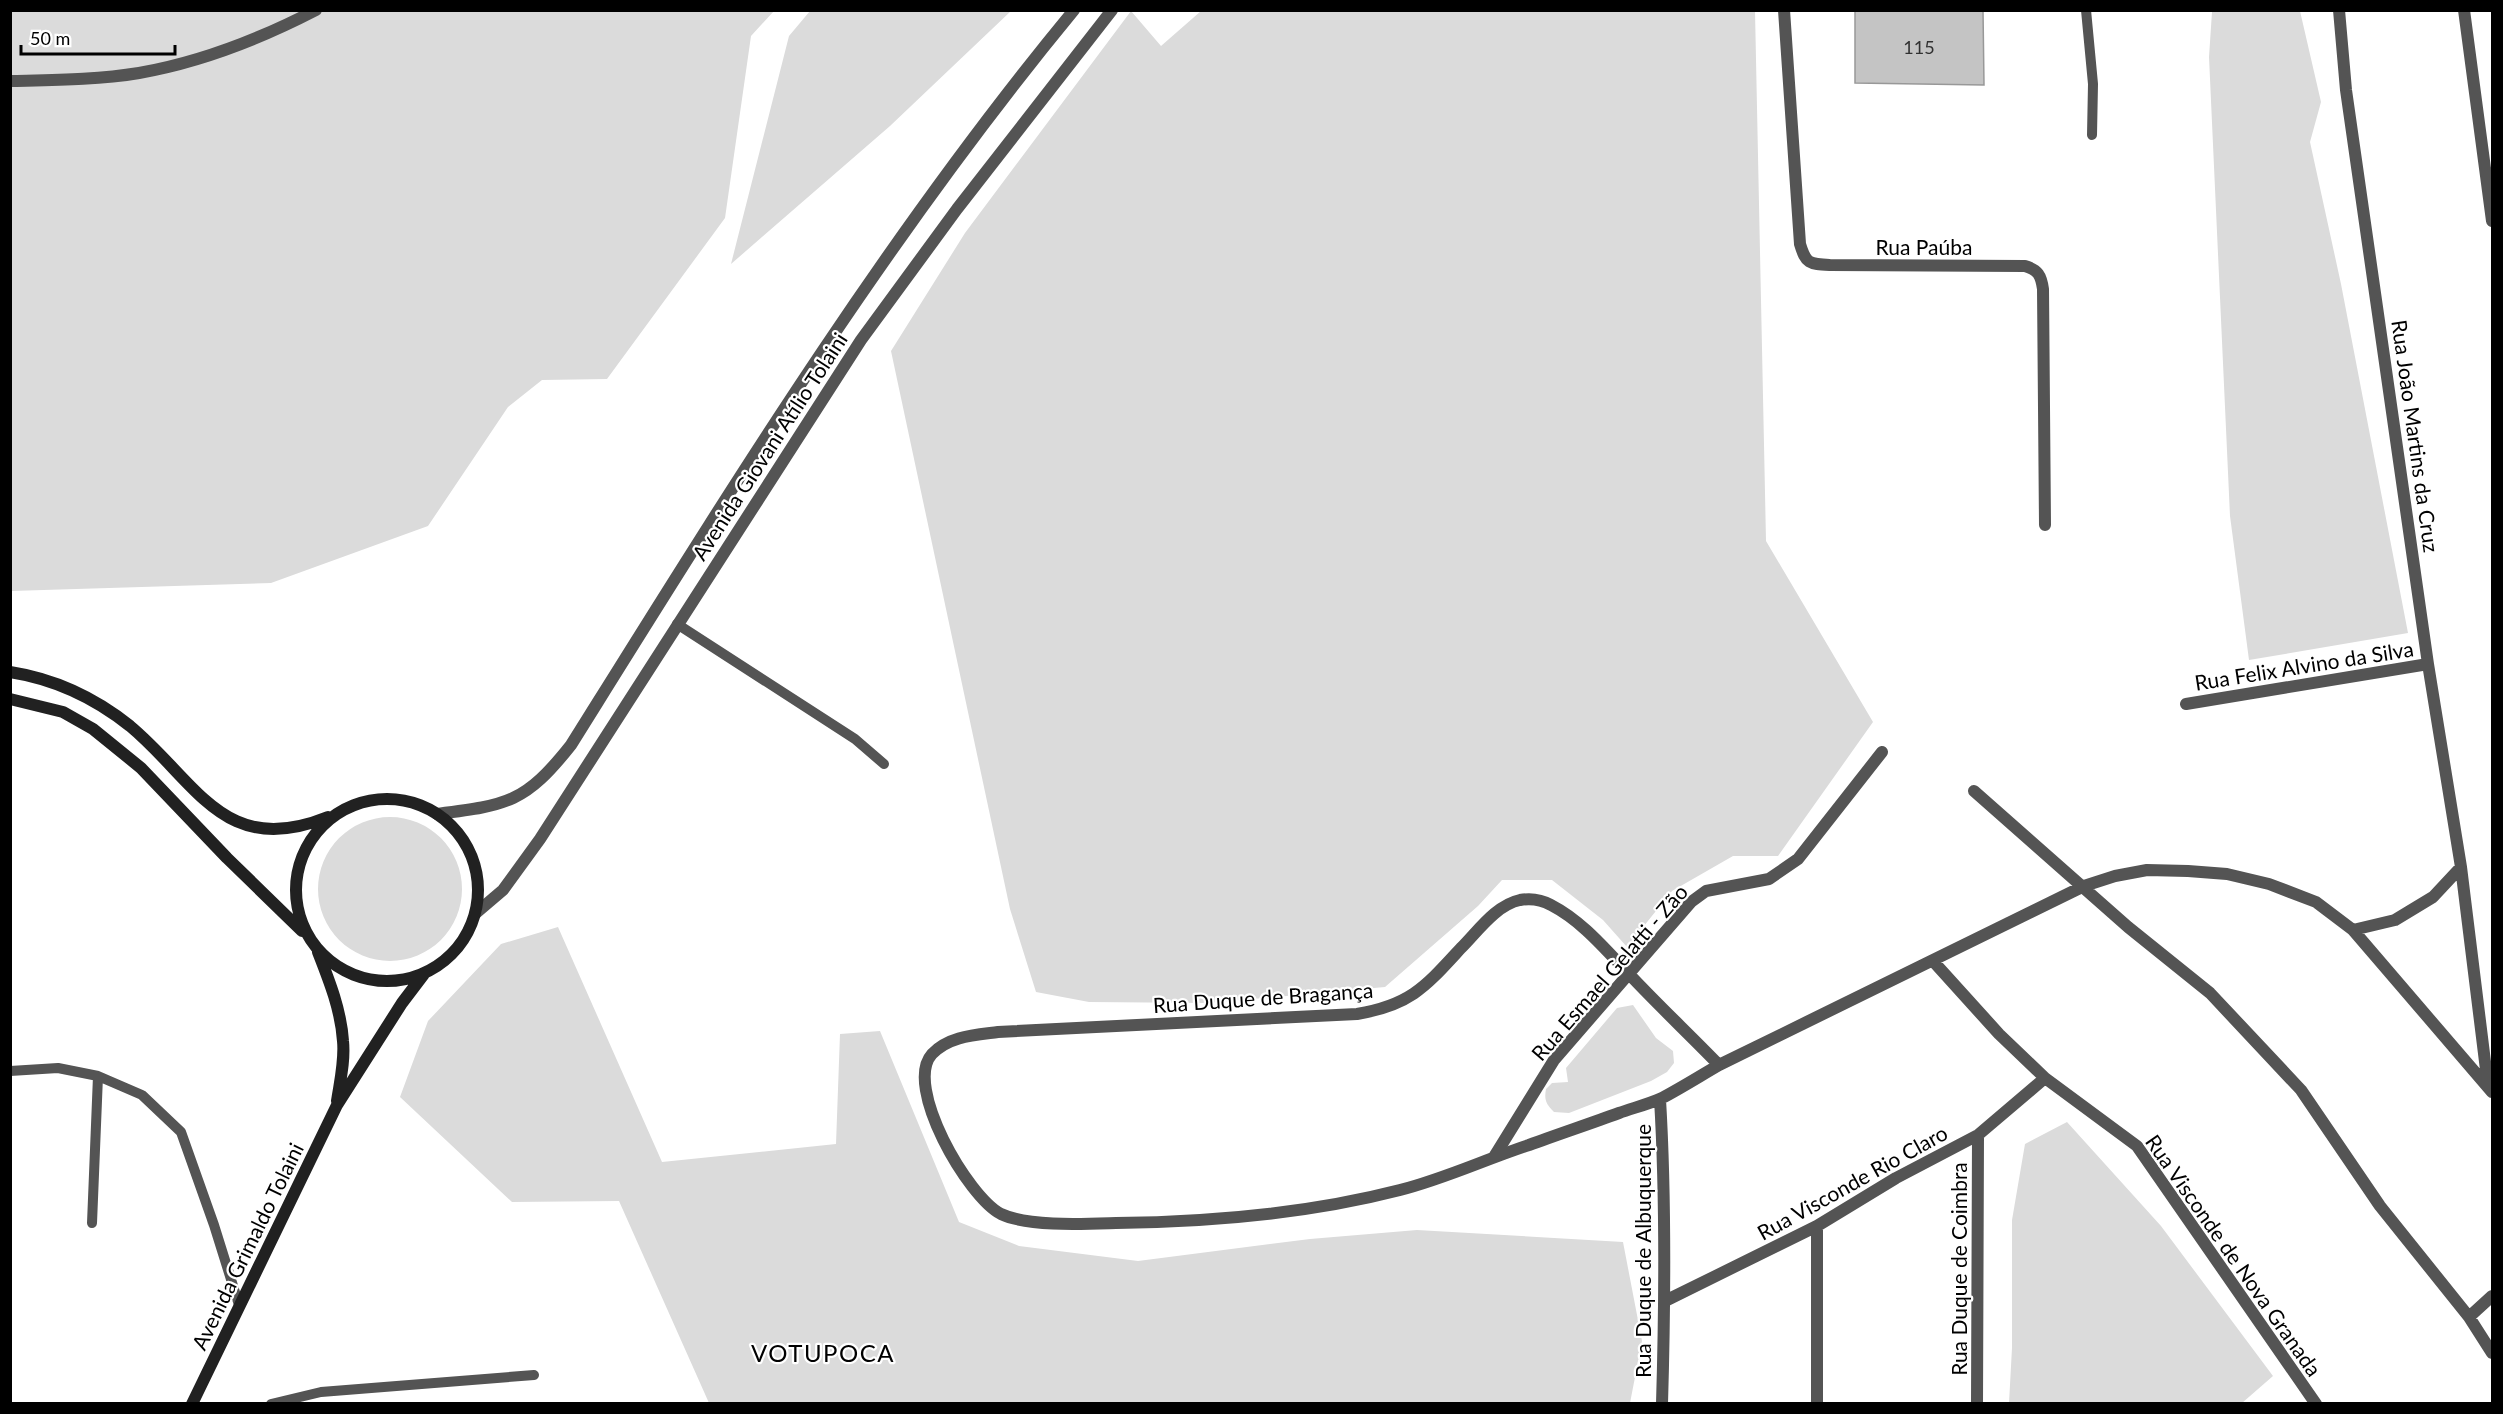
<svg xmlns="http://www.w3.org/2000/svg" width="2503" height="1414" font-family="Lato,sans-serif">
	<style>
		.green { fill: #dbdbdb }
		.building { fill: #c4c4c4; stroke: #989898; stroke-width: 1.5 }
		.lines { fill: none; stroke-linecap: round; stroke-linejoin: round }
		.lane { stroke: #545454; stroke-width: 10 }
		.street { stroke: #545454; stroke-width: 12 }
		.secondary { stroke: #212121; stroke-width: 12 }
		.labels { text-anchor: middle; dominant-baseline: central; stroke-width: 4.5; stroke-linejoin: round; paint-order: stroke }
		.number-label { font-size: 18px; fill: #313131 }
		.street-label { font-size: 21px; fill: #000; stroke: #fff }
		.quarter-label { font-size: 24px; letter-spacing: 1.5px; fill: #000; stroke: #fff }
	</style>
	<rect width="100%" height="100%" fill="#fff"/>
	<path class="green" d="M 10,11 L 774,11 L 751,36 L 725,218 L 607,379 L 542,380 L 508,407 L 428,526 L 271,583 L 11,591 Z
		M 810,11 L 1011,11 L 890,126 L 731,264 L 789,36 Z
		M 1131,11 L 1161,46 L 1201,11 L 1755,11 L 1766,541 L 1873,722 L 1778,856 L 1733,856 L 1672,891 L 1627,947 L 1603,920 L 1552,880 L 1502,880 L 1478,906 L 1385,987 L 1208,1003 L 1089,1002 L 1036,992 L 1010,909 L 891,351 L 965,233 Z
		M 2248,11 L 2300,11 L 2321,102 L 2310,142 L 2341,284 L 2408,633 L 2249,660 L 2230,516 L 2209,57 L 2212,12 Z
		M318 889a72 72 0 1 1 144 0a72 72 0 1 1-144 0Z
		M 558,927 L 662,1162 L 836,1144 L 840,1034 L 880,1031 L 959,1222 L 1019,1246 L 1138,1261 L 1310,1239 L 1417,1230 L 1623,1242 L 1642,1341 L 1630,1403 L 709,1403 L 619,1201 L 512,1202 L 400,1097 L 428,1021 L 501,944 Z
		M 1633,1005 L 1656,1038 L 1673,1051 L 1674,1063 L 1667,1072 L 1651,1081 L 1569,1113 L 1554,1112 C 1546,1104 1544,1100 1546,1089 L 1552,1083 L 1568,1082 L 1566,1068 L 1617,1008 Z
		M 2067,1122 L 2161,1226 L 2273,1376 L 2242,1403 L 2009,1403 L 2012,1348 L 2012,1220 L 2025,1144 Z"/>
	<path class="building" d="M 1855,10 L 1983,10 L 1984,85 L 1855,83 Z"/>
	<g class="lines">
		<path class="lane" d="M 2086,10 L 2093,84 L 2092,135
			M 677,624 L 855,739 L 884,764
			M 10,1071 L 58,1068 L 98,1076 L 142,1095 L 181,1132 L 214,1225 L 239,1305
			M 92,1223 L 98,1076
			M 271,1404 L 321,1392 L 534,1375"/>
		<path class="street" d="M 1784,10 L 1800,244 C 1806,264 1809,264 1830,265 L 2025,266 C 2038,270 2041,275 2043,289 L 2045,525
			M 2339,10 L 2346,90 L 2428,664 L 2461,867 L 2488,1086
			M 2464,10 L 2492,221
			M 10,81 C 53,80 97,80 139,73 C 202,62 260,39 316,10
			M 2186,704 L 2428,664
			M 1974,791 L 2128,927 L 2210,993 L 2301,1090 L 2380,1206 L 2469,1317 L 2492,1353
			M 437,814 C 508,805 525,803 571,745 C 728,494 884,240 1074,10
			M 476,913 L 503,890 L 540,839 L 861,340 L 957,209 L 1112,10
			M 2353,930 L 2395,920 L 2433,897 L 2461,867
			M 1933,961 L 1999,1034 L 2045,1078 L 2137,1146 L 2316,1404
			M 1719,1065 C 1689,1034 1658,1005 1629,974 C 1605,949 1582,921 1551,905 C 1542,900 1531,898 1520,900 C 1496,905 1478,931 1461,948 C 1426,986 1411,1005 1357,1014 L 998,1032 C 975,1035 949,1036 932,1054 C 903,1086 968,1197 1001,1214 C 1029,1227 1085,1224 1116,1223 C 1212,1222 1307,1214 1400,1190 C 1444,1179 1486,1159 1529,1145 C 1559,1134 1589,1124 1619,1113 C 1633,1108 1649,1104 1662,1098 C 1681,1088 1700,1076 1719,1065 L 2084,886 L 2115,876 L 2147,870 L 2188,871 L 2227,874 L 2269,884 L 2316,902 L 2353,930 L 2492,1092
			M 1660,1099 C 1666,1200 1665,1302 1662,1404
			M 1494,1157 L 1554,1060 L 1691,902 L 1706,891 L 1769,879 L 1798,859 L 1882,752
			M 1817,1226 L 1817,1404
			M 1665,1301 L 1817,1226 L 1896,1178 L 1978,1135 L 2045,1078
			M 2469,1317 L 2492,1296
			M 1977,1404 L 1978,1135"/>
		<path class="secondary" d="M 10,672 C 55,679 95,698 130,726 C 198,783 224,859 328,817
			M 10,699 L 63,712 L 93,729 L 141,768 L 227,858 L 302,931
			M296 890a91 91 0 1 1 182 0a91 91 0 1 1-182 0Z
			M 318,952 C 329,980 341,1010 343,1041 C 345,1061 340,1081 337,1101
			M 192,1404 L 337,1105 L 402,1003 L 424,974"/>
	</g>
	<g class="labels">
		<g class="number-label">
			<text x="1919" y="47">115</text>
		</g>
		<g class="street-label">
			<text x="1924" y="246">Rua Paúba</text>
			<text transform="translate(2416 436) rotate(82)">Rua João Martins da Cruz</text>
			<text transform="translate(769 446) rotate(-57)">Avenida Giovani Atílio Tolaini</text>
			<text transform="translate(2304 665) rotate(-9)">Rua Felix Alvino da Silva</text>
			<text transform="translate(1609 972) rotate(-49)">Rua Esmael Gelatti - Zão</text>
			<text transform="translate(1263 997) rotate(-4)">Rua Duque de Bragança</text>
			<text transform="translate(1852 1182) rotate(-29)">Rua Visconde Rio Claro</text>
			<text transform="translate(247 1246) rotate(-64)">Avenida Grimaldo Tolaini</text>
			<text transform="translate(1642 1251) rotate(-90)">Rua Duque de Albuquerque</text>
			<text transform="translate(2234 1255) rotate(55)">Rua Visconde de Nova Granada</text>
			<text transform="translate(1958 1269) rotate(-90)">Rua Duque de Coimbra</text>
		</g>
		<g class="quarter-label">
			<text x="823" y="1352">VOTUPOCA</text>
		</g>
	</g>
	<rect width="2503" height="1414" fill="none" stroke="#000000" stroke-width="24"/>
	<path d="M21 45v9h154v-9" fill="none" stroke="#000000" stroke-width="3"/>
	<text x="30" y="45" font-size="18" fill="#000000" stroke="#ffffff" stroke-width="4.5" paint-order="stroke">50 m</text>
</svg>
